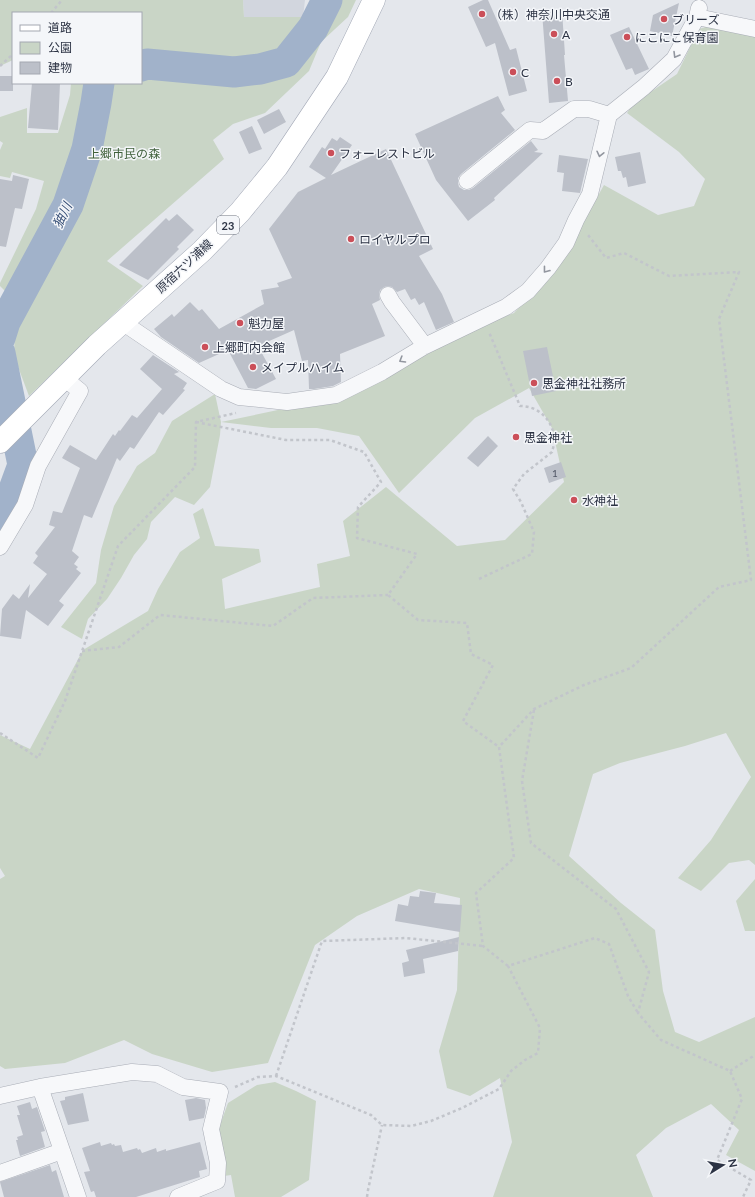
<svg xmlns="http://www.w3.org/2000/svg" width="755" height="1197" font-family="Lato,'Noto Sans JP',sans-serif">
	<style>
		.built { fill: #d2d6de }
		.green { fill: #c9d5c6 }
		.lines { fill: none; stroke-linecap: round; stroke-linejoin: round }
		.stream { stroke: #a1b2ca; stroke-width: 5 }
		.river { stroke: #a1b2ca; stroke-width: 31 }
		.building { fill: #bcc0c9 }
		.minor-casing { stroke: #a9adb6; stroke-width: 17 }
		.primary-casing { stroke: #a4aab7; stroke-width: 23 }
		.path { stroke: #c2c5cb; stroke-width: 2.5; stroke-dasharray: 3 3; stroke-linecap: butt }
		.minor { stroke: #f7f8fa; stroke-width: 16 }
		.primary { stroke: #fff; stroke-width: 22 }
		.oneway { stroke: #92969f }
		.poi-dot { fill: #cb4f59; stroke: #f4f6f9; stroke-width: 1.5 }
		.labels { text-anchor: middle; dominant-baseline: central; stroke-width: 3; stroke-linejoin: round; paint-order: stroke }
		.number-label { font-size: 10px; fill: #505665 }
		.shield { fill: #f4f6f9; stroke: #686e7a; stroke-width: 1 }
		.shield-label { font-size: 11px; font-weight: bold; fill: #2c3344 }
		.poi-label { font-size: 12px; fill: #2c3344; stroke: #f4f6f9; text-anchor: start }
		.park-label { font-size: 12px; fill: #3e5f3a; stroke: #f4f6f9 }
		.street-label { font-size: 12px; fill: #2c3344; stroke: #f4f6f9 }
		.water-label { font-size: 13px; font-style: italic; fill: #374f77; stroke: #f4f6f9 }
	</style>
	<rect width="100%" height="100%" fill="#e4e7ec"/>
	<path class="built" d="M 243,0 L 305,0 L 303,17 L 244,17 Z"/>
	<path class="green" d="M 0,0 L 243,0 L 244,17 L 330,17 L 334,0 L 356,0 L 348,17 L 321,42 L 309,71 L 265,113 L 233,124 L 213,140 L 224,159 L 107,261 L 143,286 L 29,396 L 14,356 L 15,323 L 23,309 L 0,286 L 0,283 L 36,209 L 44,181 L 12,172 L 10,178 L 0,176 L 0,150 L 3,143 L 0,141 L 0,117 L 27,108 L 27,133 L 58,133 L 70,95 L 71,83 L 141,83 L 141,13 L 13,13 L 13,60 L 0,66 Z
		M 715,24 L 755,32 L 755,865 L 749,860 L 729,863 L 701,891 L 678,878 L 711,840 L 751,777 L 726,733 L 685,746 L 620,763 L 593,774 L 569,856 L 621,903 L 655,930 L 663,991 L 675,1032 L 699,1042 L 755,1017 L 755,1171 L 726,1155 L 739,1130 L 711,1104 L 666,1128 L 636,1155 L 653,1197 L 493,1197 L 512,1142 L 500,1078 L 470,1096 L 447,1088 L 439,1051 L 457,990 L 460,898 L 419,889 L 357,916 L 315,945 L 268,1063 L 212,1072 L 152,1054 L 124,1040 L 65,1063 L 5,1069 L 0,1066 L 0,879 L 5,876 L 0,868 L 0,735 L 30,749 L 83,650 L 148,611 L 158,589 L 180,552 L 200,538 L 193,514 L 203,508 L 215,546 L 259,549 L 261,562 L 222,579 L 225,609 L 320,587 L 317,564 L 350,556 L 343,521 L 386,487 L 457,546 L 505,540 L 564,482 L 552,428 L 529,388 L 475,418 L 399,493 L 359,436 L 317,428 L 271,428 L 221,422 L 220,435 L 210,487 L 194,505 L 175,497 L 151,522 L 147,539 L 134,555 L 121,578 L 107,599 L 88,619 L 82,639 L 61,627 L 96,583 L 101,550 L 114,506 L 137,466 L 155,453 L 172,421 L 215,394 L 221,422 L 297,406 L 462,333 L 514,313 L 535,290 L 557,269 L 604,185 L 658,215 L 694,206 L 705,179 L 679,152 L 627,113 L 633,104 L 677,74 L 699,29 Z
		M 755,879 L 755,931 L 745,931 L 736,901 Z
		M 275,1082 L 296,1091 L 316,1101 L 309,1180 L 281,1197 L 235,1197 L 231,1175 L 224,1176 L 216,1136 L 228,1103 L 257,1085 Z"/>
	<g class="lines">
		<path class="stream" d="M 0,371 L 4,370"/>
		<path class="river" d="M 141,66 L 147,64 L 234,72 L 260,69 L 286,62 L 313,28 L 327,0
			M 0,338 L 5,322 L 68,205 L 87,149 L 96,103 L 99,83
			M 0,353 L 23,465 L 10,500 L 0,517"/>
	</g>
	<path class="building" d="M 483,0 L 488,0 L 510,50 L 516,48 L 527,91 L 509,96 L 495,43 L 486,47 L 468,7 Z
		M 679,3 L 672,36 L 650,31 L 653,15 Z
		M 562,11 L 565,55 L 564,55 L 568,101 L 549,103 L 542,12 Z
		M 629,27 L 649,69 L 635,75 L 632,68 L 626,70 L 610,35 Z
		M 0,76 L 13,76 L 13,91 L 0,91 Z
		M 32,83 L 60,83 L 58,130 L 28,128 Z
		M 498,96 L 505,110 L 501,113 L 515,130 L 461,174 L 458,178 L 458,183 L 459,187 L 464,190 L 469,190 L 473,188 L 531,141 L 538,150 L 534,152 L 543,153 L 494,198 L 495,200 L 468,221 L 436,180 L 415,134 Z
		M 279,109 L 286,122 L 264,134 L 257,120 Z
		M 252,126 L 262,149 L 249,154 L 239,132 Z
		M 340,137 L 352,145 L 331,175 L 386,149 L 433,249 L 419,256 L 442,294 L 454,322 L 436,330 L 424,302 L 419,305 L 415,298 L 411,300 L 405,289 L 397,292 L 392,287 L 388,286 L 384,287 L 380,290 L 379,295 L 380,300 L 372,304 L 385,336 L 340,354 L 341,382 L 333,386 L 314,389 L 309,389 L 308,360 L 302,361 L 294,330 L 258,346 L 276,379 L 256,389 L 248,388 L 228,350 L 199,363 L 161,337 L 154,329 L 172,314 L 174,317 L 190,302 L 199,311 L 202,309 L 219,329 L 264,304 L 261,290 L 279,287 L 277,283 L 292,278 L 269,229 L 298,192 L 326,178 L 309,167 L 322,147 L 325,149 L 332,138 L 337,141 Z
		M 640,152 L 646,183 L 628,187 L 626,177 L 623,178 L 621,171 L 618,171 L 615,157 Z
		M 559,155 L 588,159 L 580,193 L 562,191 L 564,173 L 557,172 Z
		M 13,175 L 29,179 L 22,209 L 15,208 L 6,247 L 0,246 L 0,179 L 12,181 Z
		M 177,214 L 194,230 L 177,247 L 179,249 L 148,280 L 119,265 L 166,218 L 169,221 Z
		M 547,347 L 556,391 L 532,396 L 523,351 Z
		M 153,355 L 179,372 L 174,374 L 187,383 L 183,389 L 185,390 L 163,415 L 159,412 L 134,449 L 130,447 L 120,461 L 117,458 L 92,518 L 84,515 L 72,551 L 79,557 L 74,564 L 78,567 L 76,569 L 81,573 L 59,601 L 64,605 L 48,626 L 26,610 L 21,639 L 0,636 L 2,609 L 13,594 L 19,599 L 30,584 L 28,598 L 47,574 L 33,563 L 38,556 L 35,553 L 55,527 L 49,525 L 53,511 L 62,513 L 80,468 L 62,458 L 70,445 L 96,460 L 113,434 L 115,436 L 119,430 L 120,431 L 132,415 L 137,418 L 162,389 L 140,369 Z
		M 488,436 L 498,446 L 478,467 L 467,458 Z
		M 561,462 L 566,477 L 549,483 L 544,468 Z
		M 420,891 L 436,893 L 434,903 L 462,905 L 460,932 L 395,921 L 398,904 L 408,906 L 410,896 L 419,897 Z
		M 459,937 L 458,951 L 423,959 L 425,973 L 404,977 L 402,963 L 409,961 L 406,950 Z
		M 83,1093 L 89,1121 L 68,1125 L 60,1101 L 65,1100 L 65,1097 Z
		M 196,1098 L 205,1100 L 206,1108 L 204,1118 L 189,1121 L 185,1100 Z
		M 30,1102 L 32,1109 L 37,1107 L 45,1131 L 41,1132 L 45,1147 L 20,1156 L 16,1140 L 18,1140 L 17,1137 L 23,1135 L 17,1115 L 20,1115 L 17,1106 Z
		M 100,1142 L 101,1146 L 111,1143 L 112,1145 L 114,1144 L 115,1146 L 121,1145 L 123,1152 L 137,1148 L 138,1150 L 140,1149 L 142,1153 L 156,1148 L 157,1152 L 166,1149 L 166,1151 L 200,1142 L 207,1169 L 199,1171 L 200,1177 L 136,1197 L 96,1197 L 94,1191 L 91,1192 L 84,1172 L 90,1171 L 82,1148 Z
		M 50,1165 L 52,1172 L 56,1170 L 64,1197 L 4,1197 L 0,1182 Z"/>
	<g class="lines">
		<defs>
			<path id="minor" d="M 697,17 L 755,29
				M 467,181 L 530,130 L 543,131 L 574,109 L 589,109 L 609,115
				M 388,295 L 392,302 L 425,346
				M 122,322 L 221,389 L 239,397 L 287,402 L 336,395 L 382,372 L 425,346 L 506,307 L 528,291 L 548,268 L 566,243 L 576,220 L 590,194 L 609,115 L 644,87 L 674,59 L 697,17 L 699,8
				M 0,547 L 25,505 L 38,466 L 80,391 L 64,378
				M 40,1087 L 78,1197
				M 0,1096 L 40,1087 L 132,1072 L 157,1074 L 183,1087 L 220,1092 L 211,1129 L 218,1163 L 217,1181 L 178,1197
				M 0,1173 L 62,1151"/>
			<path id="primary" d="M 0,442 L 97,345 L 202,251 L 240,212 L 277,167 L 337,77 L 374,0"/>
		</defs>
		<use href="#minor" class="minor-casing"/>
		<use href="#primary" class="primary-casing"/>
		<path class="path" d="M 51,13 L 62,0
			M 0,66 L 13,54
			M 196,422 L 286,440 L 330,440 L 364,452 L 381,482 L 358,507 L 357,538 L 417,554 L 388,595 L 418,620 L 467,623 L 471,654 L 493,665 L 463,721 L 499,747
			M 479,579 L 532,554 L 534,532 L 521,502 L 513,489 L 524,474 L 552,452 C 553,448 555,442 554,437 C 552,419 538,406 520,406 L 489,332
			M 82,651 L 119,647 L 160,615 L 273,626 L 313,598 L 388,595
			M 534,710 L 522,781 L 531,843 L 616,909 L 649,972 L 638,1013 L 661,1040 L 730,1071 L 742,1099 L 717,1160 L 751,1180 L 743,1197
			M 0,733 L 38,758 L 65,701 L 118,546 L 195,467 L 196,422 L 236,413
			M 508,966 L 483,946 L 476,893 L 514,858 L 499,747 L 534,709 L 584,685 L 631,668 L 719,587 L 751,580 L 719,319 L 739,272 L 669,276 L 624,253 L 606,258 L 588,235
			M 730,1071 L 755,1055
			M 276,1076 L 322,941 L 406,938 L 483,946
			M 235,1087 L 258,1077 L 276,1076 L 371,1115 L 382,1125 L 411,1126 L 431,1121 L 462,1108 L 499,1089 L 511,1071 L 525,1060 L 538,1053 L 540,1028 L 508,966 L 595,938 L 609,944 L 628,996 L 638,1013
			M 367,1197 L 368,1190 L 382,1125"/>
		<use href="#minor" class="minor"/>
		<use href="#primary" class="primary"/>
	</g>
	<defs><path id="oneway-chevron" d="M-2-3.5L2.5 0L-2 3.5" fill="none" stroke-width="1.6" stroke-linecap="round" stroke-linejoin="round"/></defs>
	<g class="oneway">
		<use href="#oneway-chevron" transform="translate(676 55) rotate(121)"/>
		<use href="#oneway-chevron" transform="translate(600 154) rotate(103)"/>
		<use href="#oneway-chevron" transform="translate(546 270) rotate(128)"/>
		<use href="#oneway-chevron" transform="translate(402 360) rotate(149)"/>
	</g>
	<g class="poi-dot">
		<circle cx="482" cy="14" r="4"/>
		<circle cx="664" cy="19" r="4"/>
		<circle cx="554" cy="34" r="4"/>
		<circle cx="627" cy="37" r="4"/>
		<circle cx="513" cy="72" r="4"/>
		<circle cx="557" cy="81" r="4"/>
		<circle cx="331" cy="153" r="4"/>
		<circle cx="351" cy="239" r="4"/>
		<circle cx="240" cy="323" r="4"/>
		<circle cx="205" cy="347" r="4"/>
		<circle cx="253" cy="367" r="4"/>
		<circle cx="534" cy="383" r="4"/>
		<circle cx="516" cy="437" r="4"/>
		<circle cx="574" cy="500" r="4"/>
	</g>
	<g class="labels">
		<g class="number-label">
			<text x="555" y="473">1</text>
		</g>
		<rect class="shield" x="217" y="216" width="22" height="18" rx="3"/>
		<g class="shield-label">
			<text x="228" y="225">23</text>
		</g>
		<g class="poi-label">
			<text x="490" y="14">（株）神奈川中央交通</text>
			<text x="672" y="19">ブリーズ</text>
			<text x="562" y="34">A</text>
			<text x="635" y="37">にこにこ保育園</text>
			<text x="521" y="72">C</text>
			<text x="565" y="81">B</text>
			<text x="339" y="153">フォーレストビル</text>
			<text x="359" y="239">ロイヤルプロ</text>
			<text x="248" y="323">魁力屋</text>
			<text x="213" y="347">上郷町内会館</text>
			<text x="261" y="367">メイプルハイム</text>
			<text x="542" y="383">思金神社社務所</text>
			<text x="524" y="437">思金神社</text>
			<text x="582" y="500">水神社</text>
		</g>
		<g class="park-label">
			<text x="124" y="153">上郷市民の森</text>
		</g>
		<g class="street-label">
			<text transform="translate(184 266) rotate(-43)">原宿六ツ浦線</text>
		</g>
		<g class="water-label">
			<text transform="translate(62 215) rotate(-64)">㹨川</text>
		</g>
	</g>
	<rect x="12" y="12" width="130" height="72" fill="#f4f6f9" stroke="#a4a8b1"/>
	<rect x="20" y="25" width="20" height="6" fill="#ffffff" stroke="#a4a8b1"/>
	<text x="48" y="32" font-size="12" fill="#2c3344">道路</text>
	<rect x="20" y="42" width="20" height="12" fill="#c9d5c6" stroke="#a4a8b1"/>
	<text x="48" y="52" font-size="12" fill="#2c3344">公園</text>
	<rect x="20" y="62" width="20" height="12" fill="#bcc0c9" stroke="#a4a8b1"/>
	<text x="48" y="72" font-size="12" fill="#2c3344">建物</text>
	<g transform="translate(723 1165) rotate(79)" stroke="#f4f6f9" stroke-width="3" paint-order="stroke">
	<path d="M0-3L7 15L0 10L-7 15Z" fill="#2c3344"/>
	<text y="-6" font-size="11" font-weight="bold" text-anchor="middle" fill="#2c3344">N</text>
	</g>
</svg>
